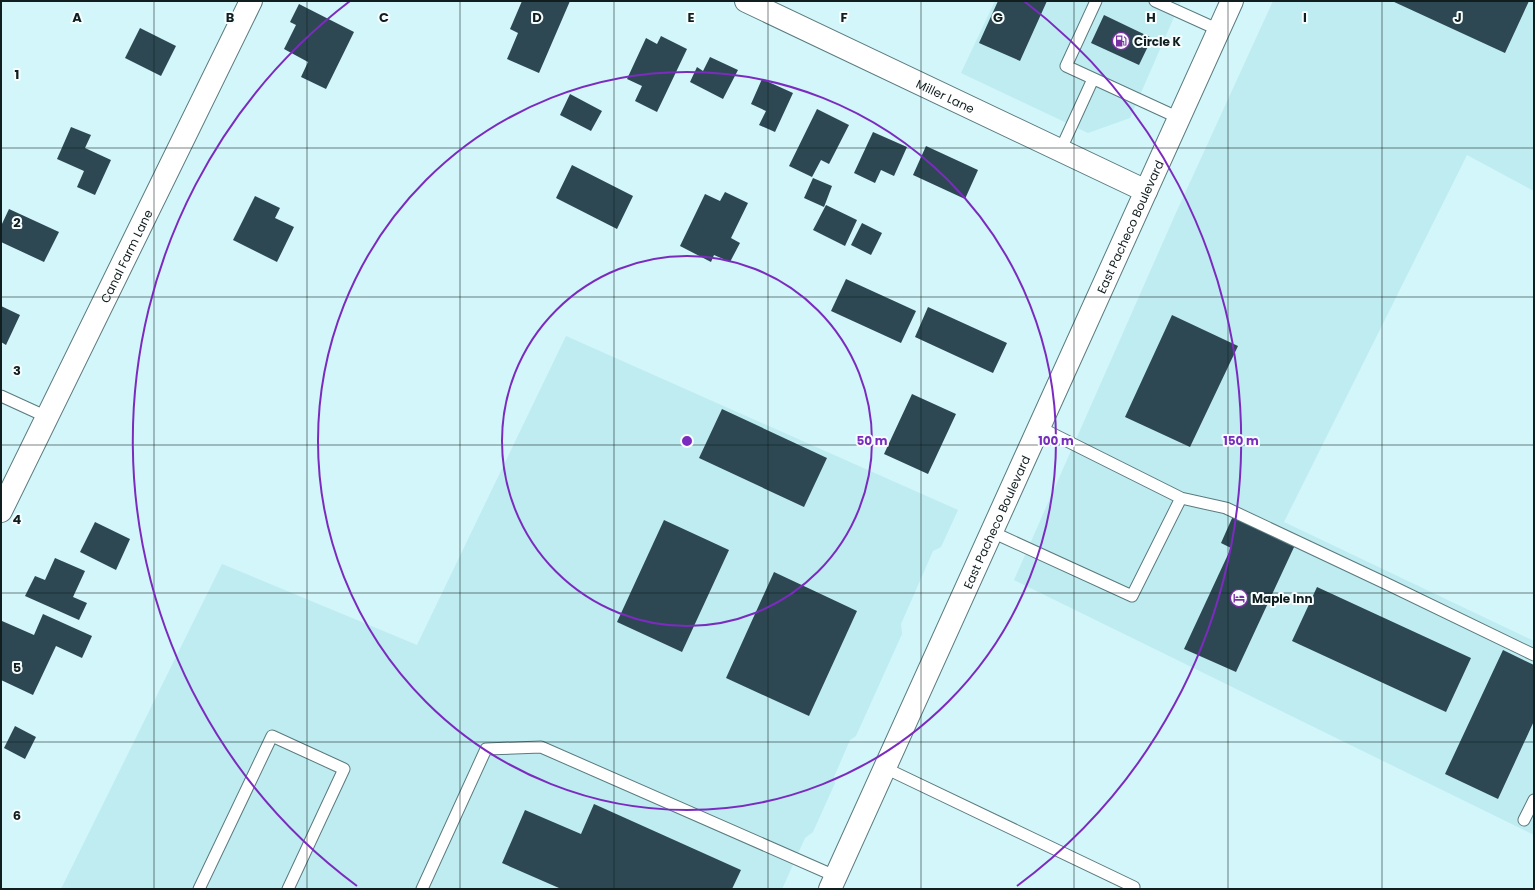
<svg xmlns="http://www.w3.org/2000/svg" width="1535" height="890" font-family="Poppins,sans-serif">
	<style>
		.built { fill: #beecf1 }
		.building { fill: #2d4853 }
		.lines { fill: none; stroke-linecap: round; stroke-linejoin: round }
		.service-casing { stroke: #5a7a7e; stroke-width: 13 }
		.minor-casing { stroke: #5a7a7e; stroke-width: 24 }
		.trunk-casing { stroke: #5a7a7e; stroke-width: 24 }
		.service { stroke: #fff; stroke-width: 11 }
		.minor { stroke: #fff; stroke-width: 22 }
		.trunk { stroke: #fff; stroke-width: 22 }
		.grid { fill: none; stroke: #111e1f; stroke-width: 1; stroke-opacity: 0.55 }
		.ring { fill: none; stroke: #7b2cbf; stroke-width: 2 }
		.labels { text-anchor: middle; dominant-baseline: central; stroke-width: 4; stroke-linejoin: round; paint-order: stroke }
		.poi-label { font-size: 12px; font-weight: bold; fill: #111e1f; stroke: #f6fdfe; text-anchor: start }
		.street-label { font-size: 12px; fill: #111e1f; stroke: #f6fdfe }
		.grid-label { font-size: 13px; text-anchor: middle; font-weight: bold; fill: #111e1f; stroke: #f6fdfe; stroke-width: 4; stroke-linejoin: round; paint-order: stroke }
		.centre { fill: #7b2cbf; stroke: #f6fdfe; stroke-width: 2 }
		.ring-label { font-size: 12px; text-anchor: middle; font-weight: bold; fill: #7b2cbf; stroke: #f6fdfe; stroke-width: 4; stroke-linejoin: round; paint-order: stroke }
	</style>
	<rect width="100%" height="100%" fill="#d2f6fa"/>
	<path class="built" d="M 995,1 L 1181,1 L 1130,118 L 1088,133 L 961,73 Z
		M 1273,1 L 1534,1 L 1534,191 L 1467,155 L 1284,522 L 1534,641 L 1534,835 L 1014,580 L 1175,215 Z
		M 566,336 L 958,510 L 941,547 L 933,551 L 901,624 L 902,634 L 856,736 L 850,740 L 834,777 L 835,783 L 813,832 L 805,838 L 783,887 L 783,889 L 61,889 L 222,564 L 417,645 Z"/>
	<path class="building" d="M 522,1 L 570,1 L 539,73 L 507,59 L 518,33 L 510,29 Z
		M 998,1 L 1047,1 L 1020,61 L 979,43 Z
		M 1392,1 L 1529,1 L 1505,53 Z
		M 299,4 L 354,32 L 326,89 L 301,77 L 308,62 L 284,49 L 296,25 L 290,22 Z
		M 1104,15 L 1152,38 L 1139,65 L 1091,43 Z
		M 140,28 L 176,46 L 161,76 L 125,58 Z
		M 661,36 L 687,49 L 657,112 L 635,101 L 642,86 L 627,79 L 646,38 L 657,44 Z
		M 710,57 L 738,70 L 723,99 L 690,82 L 697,67 L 703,71 Z
		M 762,79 L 793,93 L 775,132 L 759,125 L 766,111 L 751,104 Z
		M 570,94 L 602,111 L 591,131 L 560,115 Z
		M 817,109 L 849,125 L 829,164 L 821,160 L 812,177 L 789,166 Z
		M 71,127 L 91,135 L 85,148 L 111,160 L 95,195 L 77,187 L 84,171 L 57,159 Z
		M 873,132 L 907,147 L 894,176 L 881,170 L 875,183 L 854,173 Z
		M 926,146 L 978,170 L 965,199 L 913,175 Z
		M 572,165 L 633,196 L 617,229 L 556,198 Z
		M 813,178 L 832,186 L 824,207 L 804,198 Z
		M 725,192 L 748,203 L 731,238 L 740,243 L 730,262 L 714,255 L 711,262 L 680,246 L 705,194 L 720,201 Z
		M 255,196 L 280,208 L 275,218 L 294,227 L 277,262 L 233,240 Z
		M 826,205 L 857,220 L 845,246 L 813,230 Z
		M 9,209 L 59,232 L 44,262 L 1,242 L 1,226 Z
		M 862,223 L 882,233 L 871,255 L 851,245 Z
		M 846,279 L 916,311 L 901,343 L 831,311 Z
		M 1,306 L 20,315 L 6,345 L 1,342 Z
		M 928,307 L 1007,343 L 993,373 L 915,337 Z
		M 1172,315 L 1238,346 L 1190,447 L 1125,417 Z
		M 912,394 L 956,414 L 928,474 L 884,454 Z
		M 722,409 L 827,458 L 804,507 L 699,458 Z
		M 1233,516 L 1295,545 L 1236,672 L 1184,649 L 1231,548 L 1221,543 Z
		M 664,520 L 729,550 L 682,652 L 617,622 Z
		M 95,522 L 130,539 L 116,570 L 80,552 Z
		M 55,558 L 85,571 L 73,597 L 87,603 L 79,620 L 25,596 L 35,576 L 45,580 Z
		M 774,572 L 857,611 L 809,716 L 726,678 Z
		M 1317,587 L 1471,658 L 1446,712 L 1292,641 Z
		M 43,614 L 92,636 L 82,658 L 56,646 L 33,695 L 1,680 L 1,624 L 2,621 L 34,635 Z
		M 1503,650 L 1534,665 L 1534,721 L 1498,799 L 1445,774 Z
		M 15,726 L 36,737 L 25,759 L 4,748 Z
		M 594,804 L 741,870 L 732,889 L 558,889 L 559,888 L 502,863 L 525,810 L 581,834 Z"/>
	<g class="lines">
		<defs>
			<path id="service" d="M 1096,1 L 1066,66 L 1179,118
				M 1155,1 L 1219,30
				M 1060,151 L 1093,79
				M 1,396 L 47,417
				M 1181,498 L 1226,508 L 1383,582 L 1534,655
				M 992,532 L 1132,596 L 1181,498 L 1039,427
				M 885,768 L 1134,887
				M 1524,820 L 1534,800
				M 199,889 L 272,736 L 344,769 L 288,889
				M 422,889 L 486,749 L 541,747 L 835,876"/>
			<g id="minor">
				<path id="s1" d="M 746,1 L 1146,191"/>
				<path id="s2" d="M 1,511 L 251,1"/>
			</g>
			<g id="trunk">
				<path id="s3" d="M 830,889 L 1232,1"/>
			</g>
		</defs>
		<use href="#service" class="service-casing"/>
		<use href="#minor" class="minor-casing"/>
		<use href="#trunk" class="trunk-casing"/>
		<use href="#service" class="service"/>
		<use href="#minor" class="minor"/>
		<use href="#trunk" class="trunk"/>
	</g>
	<path class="grid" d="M 154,1 L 154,889M 307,1 L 307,889M 460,1 L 460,889M 614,1 L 614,889M 768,1 L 768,889M 921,1 L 921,889M 1074,1 L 1074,889M 1228,1 L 1228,889M 1382,1 L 1382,889M 1,148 L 1534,148M 1,297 L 1534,297M 1,445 L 1534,445M 1,593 L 1534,593M 1,742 L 1534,742"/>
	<g class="ring">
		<circle cx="687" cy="441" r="185"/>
		<circle cx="687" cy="441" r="369"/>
		<path d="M357 886A554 554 0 0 1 350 1M1024 1A554 554 0 0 1 1017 886"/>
	</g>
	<defs>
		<symbol id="fuel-ring" viewBox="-11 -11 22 22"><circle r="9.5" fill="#f6fdfe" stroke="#7b30a2" stroke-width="1.5"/><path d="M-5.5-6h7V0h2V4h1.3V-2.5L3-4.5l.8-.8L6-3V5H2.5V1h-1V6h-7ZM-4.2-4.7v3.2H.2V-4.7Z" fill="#7b30a2"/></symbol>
		<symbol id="hotel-ring" viewBox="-11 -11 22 22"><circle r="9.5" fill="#f6fdfe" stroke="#7b30a2" stroke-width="1.5"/><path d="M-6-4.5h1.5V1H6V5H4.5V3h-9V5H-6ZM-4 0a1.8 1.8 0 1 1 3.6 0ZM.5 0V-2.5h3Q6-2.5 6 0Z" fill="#7b30a2"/></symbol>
	</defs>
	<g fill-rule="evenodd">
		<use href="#fuel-ring" x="1111" y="31" width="20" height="20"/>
		<use href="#hotel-ring" x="1229" y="588" width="20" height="20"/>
	</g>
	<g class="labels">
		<g class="poi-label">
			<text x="1134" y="41">Circle K</text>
			<text x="1252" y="598">Maple Inn</text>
		</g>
		<g class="street-label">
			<text stroke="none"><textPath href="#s1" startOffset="221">Miller Lane</textPath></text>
			<text stroke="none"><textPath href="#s3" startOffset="727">East Pacheco Boulevard</textPath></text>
			<text stroke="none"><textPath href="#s2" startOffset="284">Canal Farm Lane</textPath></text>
			<text stroke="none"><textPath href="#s3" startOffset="403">East Pacheco Boulevard</textPath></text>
		</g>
	</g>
	<g class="grid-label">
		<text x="77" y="22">A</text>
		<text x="230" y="22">B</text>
		<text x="384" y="22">C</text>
		<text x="537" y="22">D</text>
		<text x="691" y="22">E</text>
		<text x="844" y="22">F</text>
		<text x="998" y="22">G</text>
		<text x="1151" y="22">H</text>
		<text x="1305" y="22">I</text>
		<text x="1458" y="22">J</text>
		<text x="17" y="79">1</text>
		<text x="17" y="227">2</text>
		<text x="17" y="375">3</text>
		<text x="17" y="524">4</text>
		<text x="17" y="672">5</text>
		<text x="17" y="820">6</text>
	</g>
	<circle cx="687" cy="441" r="6" class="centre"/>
	<g class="ring-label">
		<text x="872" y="445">50 m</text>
		<text x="1056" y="445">100 m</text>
		<text x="1241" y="445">150 m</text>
	</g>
	<rect width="1535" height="890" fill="none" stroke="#111e1f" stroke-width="4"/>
</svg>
